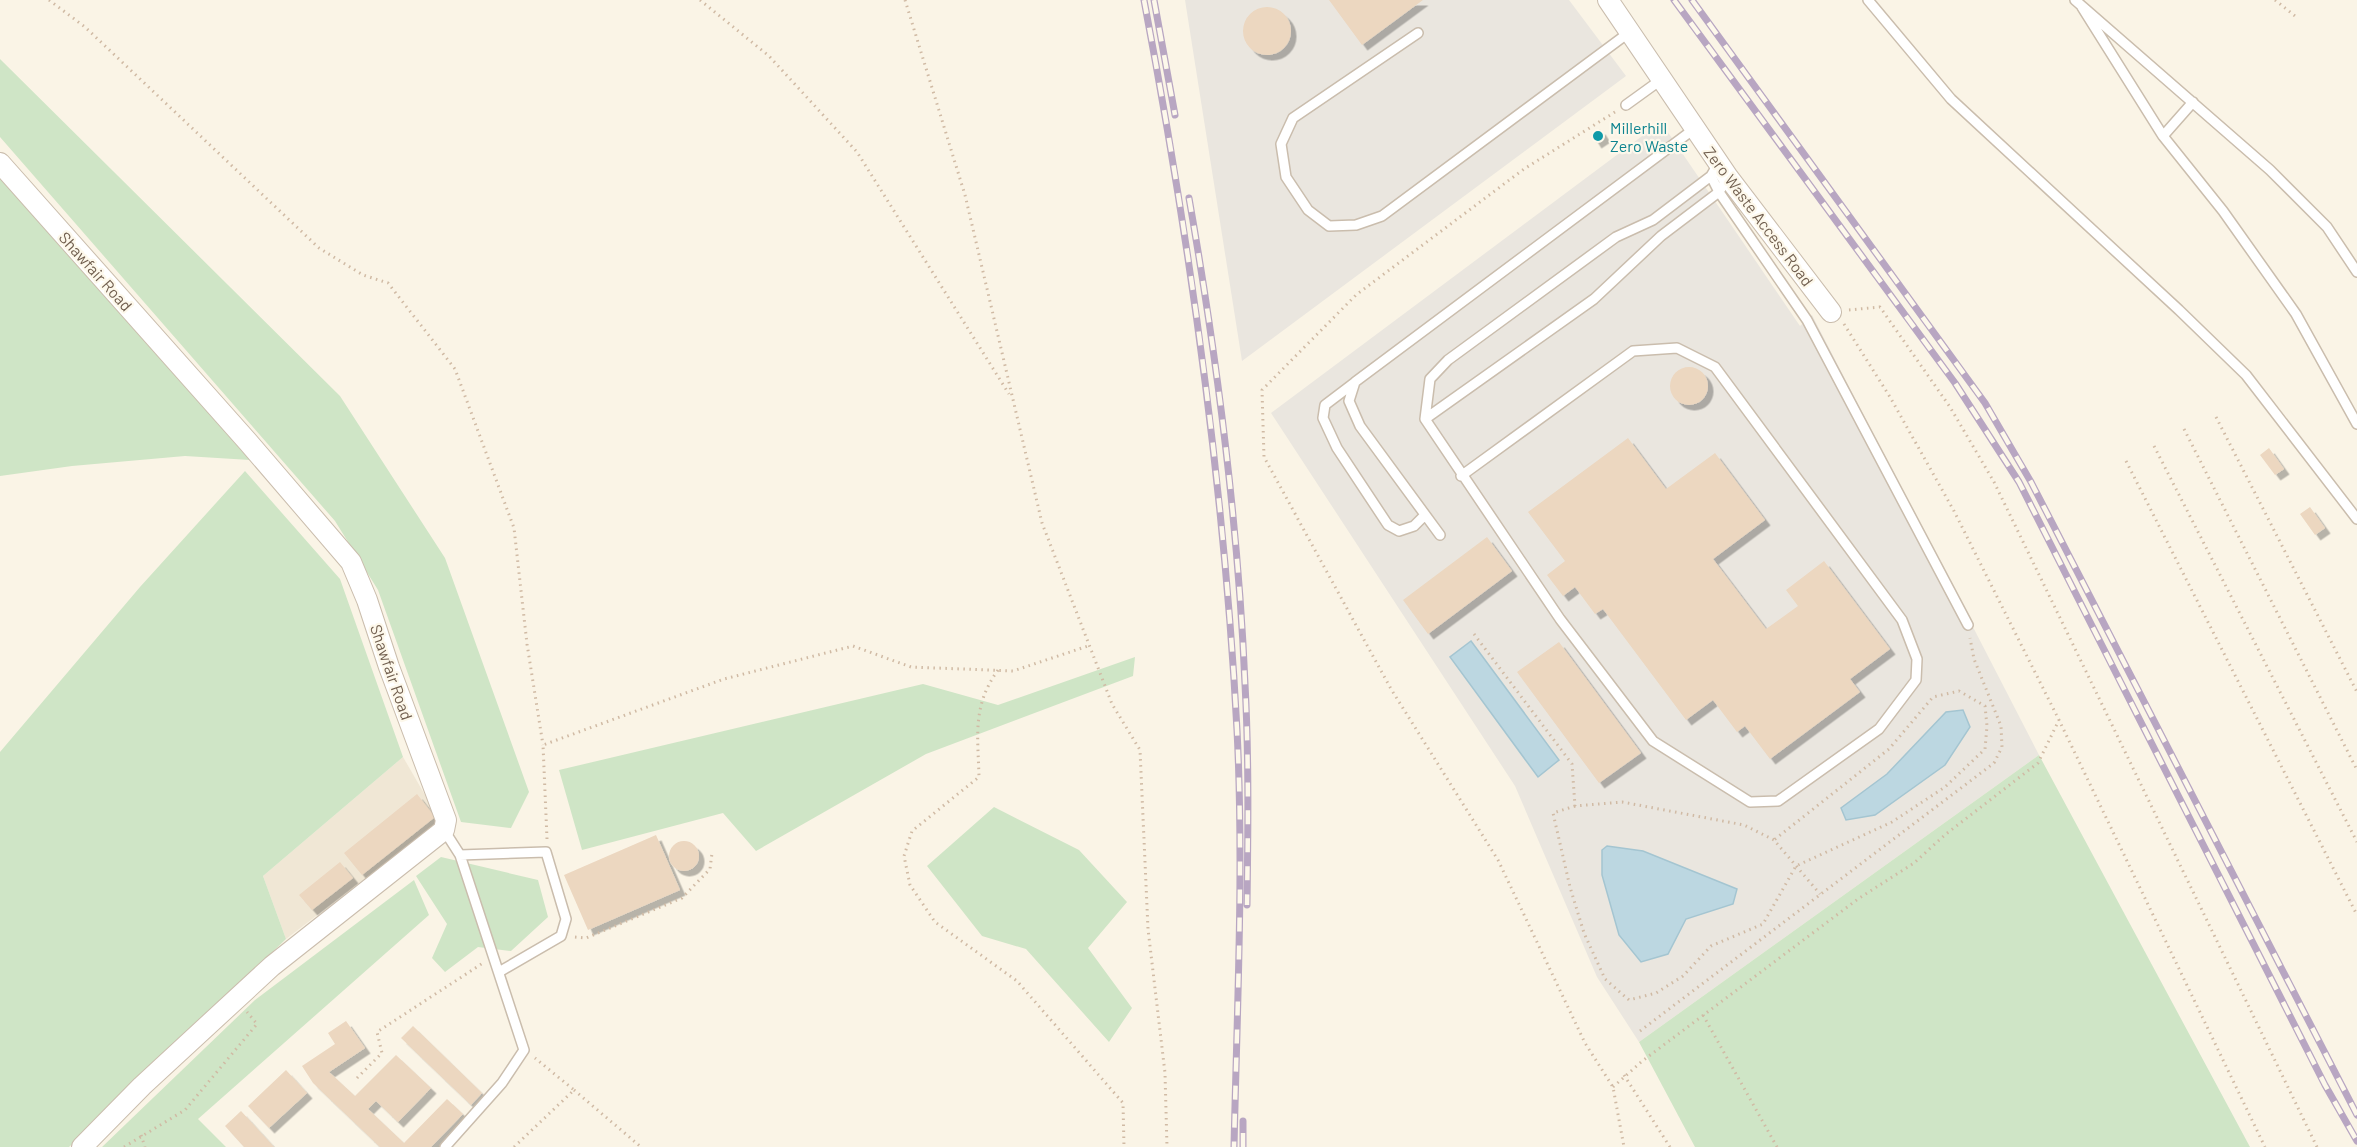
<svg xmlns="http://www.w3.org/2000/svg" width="2357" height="1147" font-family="Barlow,sans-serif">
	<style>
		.residential { fill: #f0e7d5 }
		.industrial { fill: #eae6df }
		.green { fill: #cfe5c6 }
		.water { fill: #bcd7e1; stroke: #a4c5d1; stroke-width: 1.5 }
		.building { fill: #ecd7c0; filter: url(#shadow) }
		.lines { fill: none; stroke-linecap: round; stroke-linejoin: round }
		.lane-casing { stroke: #cabdad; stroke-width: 12 }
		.street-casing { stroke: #cabdad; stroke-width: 22 }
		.path { stroke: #d0baa4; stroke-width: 3; stroke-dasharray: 1.5 4.5; stroke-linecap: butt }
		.lane { stroke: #fff; stroke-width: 9 }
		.street { stroke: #fff; stroke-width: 20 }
		.rail-casing { stroke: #b8a6c2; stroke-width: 7 }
		.rail { stroke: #fdf8eb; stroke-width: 4.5; stroke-dasharray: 14; stroke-linecap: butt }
		.culture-dot { fill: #0f9aa8; stroke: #fdf8eb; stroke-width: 2 }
		.labels { text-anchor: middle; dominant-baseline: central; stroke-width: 4.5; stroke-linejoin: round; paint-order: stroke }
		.culture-label { font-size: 16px; fill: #0d838f; stroke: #fdf8eb; text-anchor: start }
		.street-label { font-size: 16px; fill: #705e4e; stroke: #fdf8eb }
	</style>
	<defs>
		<filter id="shadow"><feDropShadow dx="5.5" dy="5.5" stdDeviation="0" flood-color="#0004"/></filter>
	</defs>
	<rect width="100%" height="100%" fill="#faf4e6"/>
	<path class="residential" d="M 403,757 L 440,821 L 286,939 L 263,876 Z"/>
	<path class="industrial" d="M 1185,0 L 1569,0 L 1626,76 L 1242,361 Z
		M 1661,122 L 1800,326 L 1812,315 L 2039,755 L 1639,1042 L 1597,977 L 1515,786 L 1271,413 Z"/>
	<path class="green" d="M 0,59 L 340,396 L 445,558 L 529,792 L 511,828 L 461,822 L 378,590 L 335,521 L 0,137 Z
		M 0,175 L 250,460 L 185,456 L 72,466 L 0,476 Z
		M 245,471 L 340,579 L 403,757 L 263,876 L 286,939 L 69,1147 L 0,1147 L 0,752 L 140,587 Z
		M 1135,657 L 1133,676 L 926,754 L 756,851 L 723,813 L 582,850 L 559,770 L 923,684 L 998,705 Z
		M 2039,755 L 2250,1147 L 1695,1147 L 1639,1042 Z
		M 994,807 L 1079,850 L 1127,902 L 1088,948 L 1132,1008 L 1109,1042 L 1026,949 L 982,936 L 927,866 Z
		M 441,857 L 538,880 L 548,917 L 511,951 L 478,947 L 445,972 L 432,958 L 447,924 L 416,876 Z
		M 414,880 L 429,915 L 198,1119 L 226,1147 L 102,1147 L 255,1000 Z"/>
	<path class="water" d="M 1471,641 L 1559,760 L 1538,777 L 1450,657 Z
		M 1963,710 L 1970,727 L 1945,765 L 1875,815 L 1846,820 L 1841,808 L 1887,774 L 1946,712 Z
		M 1607,846 L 1643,851 L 1737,889 L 1733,904 L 1686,919 L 1668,954 L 1641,962 L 1619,935 L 1602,875 L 1602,850 Z"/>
	<path class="building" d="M 1329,0 L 1423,0 L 1362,45 Z
		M1243 31a24 24 0 1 1 48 0a24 24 0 1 1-48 0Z
		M 1600,129 L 1605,137 L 1596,143 L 1591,135 Z
		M1670 386a19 19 0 1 1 38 0a19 19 0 1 1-38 0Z
		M 1628,438 L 1666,489 L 1715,453 L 1765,520 L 1713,559 L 1766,629 L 1798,606 L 1786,590 L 1824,561 L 1890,649 L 1850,679 L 1860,692 L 1770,759 L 1745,726 L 1737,732 L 1713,700 L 1686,720 L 1603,609 L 1595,614 L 1575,587 L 1563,596 L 1547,575 L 1565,561 L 1528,512 Z
		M 2269,448 L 2284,469 L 2275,475 L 2260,455 Z
		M 2310,507 L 2325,528 L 2315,535 L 2300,514 Z
		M 1487,537 L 1512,571 L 1428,634 L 1403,600 Z
		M 1559,642 L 1641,753 L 1599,783 L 1517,672 Z
		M 417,794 L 435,817 L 362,875 L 344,853 Z
		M 656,835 L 680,890 L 588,930 L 564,875 Z
		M669 856a15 15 0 1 1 30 0a15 15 0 1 1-30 0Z
		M 340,862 L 353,878 L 312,910 L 299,895 Z
		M 346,1021 L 365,1048 L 329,1072 L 355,1096 L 396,1055 L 431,1088 L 398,1122 L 376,1101 L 368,1109 L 404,1143 L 447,1099 L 463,1114 L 431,1147 L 380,1147 L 313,1083 L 302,1066 L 335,1044 L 328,1033 Z
		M 413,1026 L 482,1093 L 471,1105 L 401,1038 Z
		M 286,1070 L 307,1093 L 269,1128 L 248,1106 Z
		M 241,1111 L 274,1147 L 244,1147 L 225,1126 Z"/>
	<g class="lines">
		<defs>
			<path id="lane" d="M 1868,0 L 1951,99 L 2179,310 L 2246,375 L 2357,519
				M 2075,0 L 2270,170 L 2327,227 L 2357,272
				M 2082,7 L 2163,136 L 2223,211 L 2296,314 L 2357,424
				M 1418,33 L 1293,118 L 1281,144 L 1286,177 L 1308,210 L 1329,226 L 1356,225 L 1382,216 L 1631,31
				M 1626,105 L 1662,79
				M 2163,136 L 2193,102
				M 1718,164 L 1711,176 L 1653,220 L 1616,237 L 1448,360 L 1430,379 L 1425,419 L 1594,299 L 1661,236 L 1719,192 L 1728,177
				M 1711,176 L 1719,192 L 1807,320 L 1968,625
				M 1354,383 L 1325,405 L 1323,418 L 1337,448 L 1388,525 L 1399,531 L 1414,526 L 1425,515
				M 1425,419 L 1560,619 L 1653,741 L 1750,802 L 1778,801 L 1879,729 L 1916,680 L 1917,659 L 1902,620 L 1715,367 L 1677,348 L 1633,351 L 1461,476
				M 1440,535 L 1360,426 L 1349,401 L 1355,382 L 1694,129
				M 444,830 L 460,855 L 524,1050 L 502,1083 L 445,1147
				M 460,855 L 546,852 L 566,919 L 561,936 L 499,972"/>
			<path id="street" d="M 1608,0 L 1728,177 L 1831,312
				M 0,163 L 248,442 L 351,562 L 367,600 L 389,667 L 446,820 L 444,830 L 272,966 L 142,1086 L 82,1147"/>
		</defs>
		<use href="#lane" class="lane-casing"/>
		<use href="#street" class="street-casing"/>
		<path class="path" d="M 49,0 L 85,27 L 319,248 L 363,275 L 388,283 L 455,369 L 514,528 L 527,644 L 543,745
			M 700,0 L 769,56 L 857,152 L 1009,394
			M 905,0 L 965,195 L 1042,523 L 1112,704 L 1140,750 L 1148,929 L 1165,1073 L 1167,1147
			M 2275,0 L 2295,16
			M 1615,112 L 1524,169 L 1356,295 L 1262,390 L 1264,457 L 1391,689 L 1498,860 L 1585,1043 L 1613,1087 L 1624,1147
			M 1849,310 L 1880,307 L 1950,407 L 1994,482 L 2317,1147
			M 1844,324 L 1890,397 L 1954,511 L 2059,720 L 2265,1147
			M 2216,417 L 2357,692
			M 2184,429 L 2357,770
			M 2154,446 L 2357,842
			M 2126,461 L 2357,915
			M 1474,634 L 1572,764 L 1575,806 L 1622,802 L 1744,825 L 1774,840 L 1820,894
			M 998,670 C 972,706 978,736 979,777 L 912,831 L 904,856 L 910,885 L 935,922 L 1017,981 L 1123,1103 L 1124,1147
			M 1575,806 L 1553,813 L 1570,887 L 1584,933 L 1605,979 L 1629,1000 L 1656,993 L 1683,976 L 1711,946 L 1763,924 L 1796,866 L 1892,822 L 1945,787 L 1985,749 L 1987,726 L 1985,706 L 1959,691 L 1933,697 L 1889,749 L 1774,840
			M 547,839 L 543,745 L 724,679 L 853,646 L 911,667 L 1013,671 L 1091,645
			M 575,937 L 586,938 L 682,898 L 710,869 L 712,853
			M 1703,1015 L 1777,1147
			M 1640,1031 L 1994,763 L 2002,747 L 2001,726 L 1974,659 L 1970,638
			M 1624,1075 L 1670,1147
			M 357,1078 L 382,1053 L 377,1032 L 483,963
			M 1613,1087 L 1641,1062 L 1858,899 L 1914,863 L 1946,834 L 2038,763 L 2059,720
			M 574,1090 L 641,1147
			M 141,1135 L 145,1147
			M 124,1147 L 185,1110 L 257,1024 L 247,1012
			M 514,1147 L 574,1090 L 535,1058"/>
		<use href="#lane" class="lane"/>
		<use href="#street" class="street"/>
		<defs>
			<path id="rail" d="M 1144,0 C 1190,242 1224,484 1237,730 C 1244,867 1237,1010 1234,1147
				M 1154,0 L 1175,115
				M 1674,0 L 1955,383 L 2019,482 L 2325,1085 L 2357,1141
				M 1692,0 L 1985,403 L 2031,482 L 2357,1115
				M 1189,198 C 1217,358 1238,521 1245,684 C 1249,758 1248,831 1247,905
				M 1243,1147 L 1243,1121"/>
		</defs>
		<use href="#rail" class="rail-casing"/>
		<use href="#rail" class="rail"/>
	</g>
	<circle class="culture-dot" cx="1598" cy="136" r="6"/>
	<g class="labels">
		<g class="culture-label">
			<text x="1610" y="127">Millerhill<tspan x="1610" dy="18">Zero Waste</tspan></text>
		</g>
		<g class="street-label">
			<text transform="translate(1759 216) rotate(53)">Zero Waste Access Road</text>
			<text transform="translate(96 271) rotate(48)">Shawfair Road</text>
			<text transform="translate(392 672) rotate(71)">Shawfair Road</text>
		</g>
	</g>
</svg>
